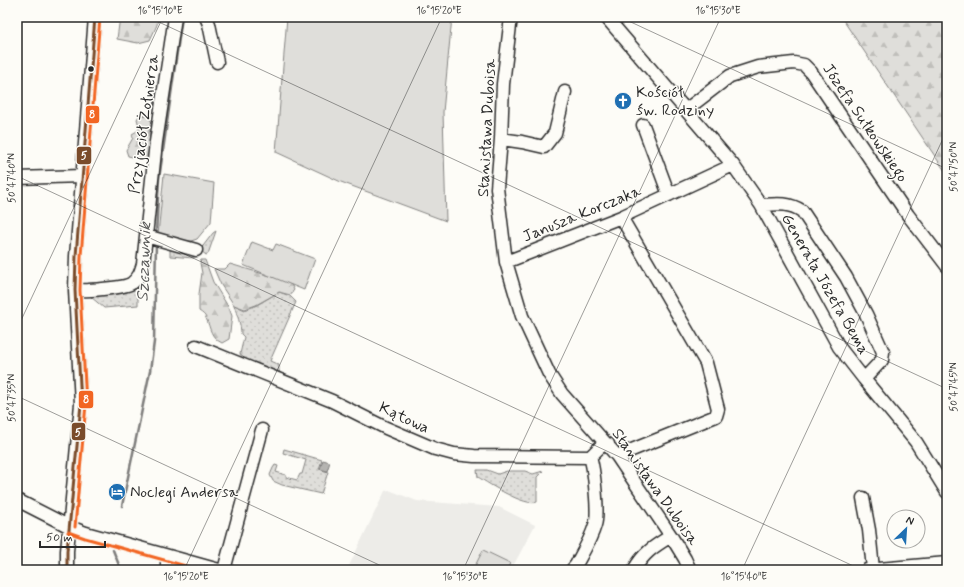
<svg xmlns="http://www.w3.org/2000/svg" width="964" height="587" font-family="Mynerve,sans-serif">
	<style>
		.built { fill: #edece8 }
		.grass { fill: url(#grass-dots); stroke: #858482 }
		.forest { fill: url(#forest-firs); stroke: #858482 }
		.garden { fill: #dfdeda; stroke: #858482 }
		.water { fill: #b5b4b1; stroke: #7e7d7b }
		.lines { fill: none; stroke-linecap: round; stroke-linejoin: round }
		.stream { stroke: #7e7d7b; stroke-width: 2.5 }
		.minor-casing { stroke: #2b2b2b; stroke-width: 15 }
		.minor { stroke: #fdfcf7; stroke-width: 12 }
		.bus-1-casing { stroke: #fdfcf7; stroke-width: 6 }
		.bus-2-casing { stroke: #fdfcf7; stroke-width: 6 }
		.bus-1 { stroke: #7a4b2a; stroke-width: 3 }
		.bus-2 { stroke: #f26522; stroke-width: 3 }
		.ticks { fill: none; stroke: #2b2b2b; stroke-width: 1; stroke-opacity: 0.45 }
		.bus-dot { fill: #2b2b2b; stroke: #fdfcf7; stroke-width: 1.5 }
		.labels { text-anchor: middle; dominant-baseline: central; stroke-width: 3; stroke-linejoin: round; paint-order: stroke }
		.poi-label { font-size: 16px; fill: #2b2b2b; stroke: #fdfcf7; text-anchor: start }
		.street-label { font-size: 16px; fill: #2b2b2b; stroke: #fdfcf7 }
		.water-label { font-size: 17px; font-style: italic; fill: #5b5b5a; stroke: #fdfcf7 }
		.line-badge { stroke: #fdfcf7; stroke-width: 1.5 }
		.badge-label { font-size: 11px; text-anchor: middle; font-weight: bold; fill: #fff }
		.neatline { fill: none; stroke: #2b2b2b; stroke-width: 1.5 }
		.ticks-label { font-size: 10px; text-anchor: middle; fill: #2b2b2b }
	</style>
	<defs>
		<pattern id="grass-dots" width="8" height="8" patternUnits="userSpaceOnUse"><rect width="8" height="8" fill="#dfdeda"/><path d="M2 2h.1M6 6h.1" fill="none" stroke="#c0bfbb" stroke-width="1.8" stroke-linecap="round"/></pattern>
		<pattern id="forest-firs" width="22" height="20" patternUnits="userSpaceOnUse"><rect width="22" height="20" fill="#dfdeda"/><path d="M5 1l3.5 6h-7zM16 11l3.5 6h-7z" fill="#c0bfbb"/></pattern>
	</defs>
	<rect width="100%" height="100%" fill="#fdfcf7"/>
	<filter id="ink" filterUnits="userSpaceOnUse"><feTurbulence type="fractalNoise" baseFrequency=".025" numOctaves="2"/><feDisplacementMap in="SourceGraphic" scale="8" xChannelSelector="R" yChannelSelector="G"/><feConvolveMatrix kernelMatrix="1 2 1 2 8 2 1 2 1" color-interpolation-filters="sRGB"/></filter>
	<g filter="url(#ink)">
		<path class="built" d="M 389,490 L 417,501 L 499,507 L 535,525 L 511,570 L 347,570 L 385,491 Z"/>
		<path class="grass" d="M 216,231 L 208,254 L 206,255 L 200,250 L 213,233 Z
			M 170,249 L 194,254 L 194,258 L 170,256 Z
			M 138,287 L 138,305 L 104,308 L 91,297 Z
			M 279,292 L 290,296 L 296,302 L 270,361 L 279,365 L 279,371 L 282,374 L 281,375 L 243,358 L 240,354 L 244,337 L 241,334 C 241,324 237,315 234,305 L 245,310 L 257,305 Z
			M 284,449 L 322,460 L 319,469 L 328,472 L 321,494 L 282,485 L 273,481 L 270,475 L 273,468 L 275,465 L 278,466 L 276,472 L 286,475 L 286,477 L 297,480 L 300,474 L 302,474 L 306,460 L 283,453 Z
			M 477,470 L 487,470 L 498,474 L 507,471 L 525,471 L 533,474 L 543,471 L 537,477 L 537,502 C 525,507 489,484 478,477 Z"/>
		<path class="forest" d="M 120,17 L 158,17 L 157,25 L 150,40 L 138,43 L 117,39 Z
			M 841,17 L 947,17 L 947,174 Z
			M 143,115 L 148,117 L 152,122 L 149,130 L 151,145 L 148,160 L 128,156 L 126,150 L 133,138 L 132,134 L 139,130 L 139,126 L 137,119 L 139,116 Z
			M 201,260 L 205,260 L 213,282 L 229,308 L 232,316 L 229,339 L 222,343 C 210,337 211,329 206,318 C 205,315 202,313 199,311 L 199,294 L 202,273 L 200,263 Z
			M 230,264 L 290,282 L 294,290 L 290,295 L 279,292 L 256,305 L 245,309 L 234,305 L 221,285 L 214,269 L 225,269 Z"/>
		<path class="garden" d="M 287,17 L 452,17 L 443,112 L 446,221 L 341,182 L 276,152 Z
			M 164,174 L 214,183 L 211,222 L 197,239 L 191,241 L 182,240 L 158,235 Z
			M 252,242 L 273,250 L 276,244 L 315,259 L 304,290 L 243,265 Z
			M 483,550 L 510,563 L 507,570 L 473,570 Z"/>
		<path class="water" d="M 323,460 L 330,462 L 327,471 L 320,469 Z"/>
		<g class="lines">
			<path class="stream" d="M 156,234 L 159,179 L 182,17
				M 122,506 L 150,371 L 154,342 L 156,243
				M 113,550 L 121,570"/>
			<defs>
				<path id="minor" d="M 206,17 L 209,24 L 217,62
					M 511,17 L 503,84 L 501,139 L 497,188 L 506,262 L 522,316 L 549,374 L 562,394 L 617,456 L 671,536 L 685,559 L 690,570
					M 606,17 L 733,165 L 761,205 L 839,347 L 864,379 L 916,442 L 947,492
					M 687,109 L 730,76 L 758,67 L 794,63 L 804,65 L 811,72 L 908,215 L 947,266
					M 643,125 L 669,195
					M 501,139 L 522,142 L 544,147 L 555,133 L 565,92
					M 17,178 L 82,176
					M 761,205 C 776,204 789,202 802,211 L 846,277 L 866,314 L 883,352 L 882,360 L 864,379
					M 146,236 L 196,250
					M 506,262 L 621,217 L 733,165
					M 75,290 C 85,291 126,288 132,283 C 139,278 141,271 143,264 L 156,142 L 175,17
					M 196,346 L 332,401 L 386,428 L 435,449 L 454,454 L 474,456 L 590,457 L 600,447 L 608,444
					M 617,456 L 716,416 L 718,409 L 706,363 L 621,217
					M 863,498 L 869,530 L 873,569
					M 17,500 L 70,527 L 86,533 L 219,570
					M 167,556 L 167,570
					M 67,570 L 67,551 L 81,404 L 75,290 L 76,256 L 95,17
					M 224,570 L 262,430
					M 572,570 L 576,565 C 583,552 591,539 595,525 C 599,514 594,468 590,457
					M 634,570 C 644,552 655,546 671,536
					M 867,570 L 947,563"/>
			</defs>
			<use href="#minor" class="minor-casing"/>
			<use href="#minor" class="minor"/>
			<defs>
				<path id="bus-1" d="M 67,570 L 67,551 L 81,404 L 75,290 L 76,256 L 95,17"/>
				<path id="bus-2" d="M 75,527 L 86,404 L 80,290 L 81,256 L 100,17
					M 68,532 L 85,538 L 200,570"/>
			</defs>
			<use href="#bus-1" class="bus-1-casing"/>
			<use href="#bus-2" class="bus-2-casing"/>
			<use href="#bus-1" class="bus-1"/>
			<use href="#bus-2" class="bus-2"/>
		</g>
	</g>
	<path class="ticks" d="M 148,17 L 947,389M 620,17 L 947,169M 17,176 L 862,570M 17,329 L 163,17M 17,396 L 390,570M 184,570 L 442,17M 463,570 L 721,17M 742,570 L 947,130"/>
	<defs>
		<symbol id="church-disc" viewBox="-11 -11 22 22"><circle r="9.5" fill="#1f6fb2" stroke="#fdfcf7"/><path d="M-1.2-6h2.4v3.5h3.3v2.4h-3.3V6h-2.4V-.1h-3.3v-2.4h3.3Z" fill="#fff"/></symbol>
		<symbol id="hotel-disc" viewBox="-11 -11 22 22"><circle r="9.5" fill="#1f6fb2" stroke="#fdfcf7"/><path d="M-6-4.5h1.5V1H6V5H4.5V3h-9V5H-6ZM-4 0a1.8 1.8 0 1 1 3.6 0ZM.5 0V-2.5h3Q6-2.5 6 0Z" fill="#fff"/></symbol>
	</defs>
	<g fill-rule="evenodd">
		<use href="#church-disc" x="613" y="91" width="20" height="20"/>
		<use href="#hotel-disc" x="107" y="482" width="20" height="20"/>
	</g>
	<circle class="bus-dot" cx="91" cy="69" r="3.5"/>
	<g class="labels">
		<g class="poi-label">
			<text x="636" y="92">Kościół<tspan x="636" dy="18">św. Rodziny</tspan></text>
			<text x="130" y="492">Noclegi Andersa</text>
		</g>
		<g class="street-label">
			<text transform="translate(865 123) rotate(56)">Józefa Sułkowskiego</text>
			<text transform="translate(144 124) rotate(-82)">Przyjaciół Żołnierza</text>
			<text transform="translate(487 128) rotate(-87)">Stanisława Duboisa</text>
			<text transform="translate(582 214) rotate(-22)">Janusza Korczaka</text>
			<text transform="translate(825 284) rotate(60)">Generała Józefa Bema</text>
			<text transform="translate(404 418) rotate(25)">Kątowa</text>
			<text transform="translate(655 487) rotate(55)">Stanisława Duboisa</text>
		</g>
		<g class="water-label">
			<text transform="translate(144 262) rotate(-88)">Szczawnik</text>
		</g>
	</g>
	<g class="line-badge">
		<rect x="85" y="105" width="15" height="19" rx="4" fill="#f26522"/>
		<rect x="76" y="146" width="16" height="19" rx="4" fill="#7a4b2a"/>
		<rect x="78" y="390" width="16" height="19" rx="4" fill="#f26522"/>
		<rect x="71" y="422" width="15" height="19" rx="4" fill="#7a4b2a"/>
	</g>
	<g class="badge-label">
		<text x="92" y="118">8</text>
		<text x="84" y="159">5</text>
		<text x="86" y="403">8</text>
		<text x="78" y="436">5</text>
	</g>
	<rect width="964" height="587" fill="none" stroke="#fdfcf7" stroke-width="44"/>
	<g transform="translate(906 529) rotate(25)"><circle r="19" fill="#fdfcf7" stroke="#a9a8a5"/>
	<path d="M0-3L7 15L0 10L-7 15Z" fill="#1f6fb2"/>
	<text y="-6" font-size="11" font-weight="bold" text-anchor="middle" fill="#2b2b2b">N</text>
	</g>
	<path d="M40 541v6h65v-6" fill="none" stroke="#2b2b2b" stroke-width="2"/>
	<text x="46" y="541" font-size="12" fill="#2b2b2b" stroke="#fdfcf7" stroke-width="3" paint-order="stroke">50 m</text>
	<rect x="22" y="22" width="920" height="543" class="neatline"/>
	<g class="ticks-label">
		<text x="160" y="14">16°15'10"E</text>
		<text x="439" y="14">16°15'20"E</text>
		<text x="718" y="14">16°15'30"E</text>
		<text transform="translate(953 167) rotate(-90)" y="4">50°47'50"N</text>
		<text transform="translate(11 178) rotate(-90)" y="4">50°47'40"N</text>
		<text transform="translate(953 387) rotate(-90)" y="4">50°47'45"N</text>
		<text transform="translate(11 398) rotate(-90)" y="4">50°47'35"N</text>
		<text x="186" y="580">16°15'20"E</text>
		<text x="465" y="580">16°15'30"E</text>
		<text x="744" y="580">16°15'40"E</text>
	</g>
</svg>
